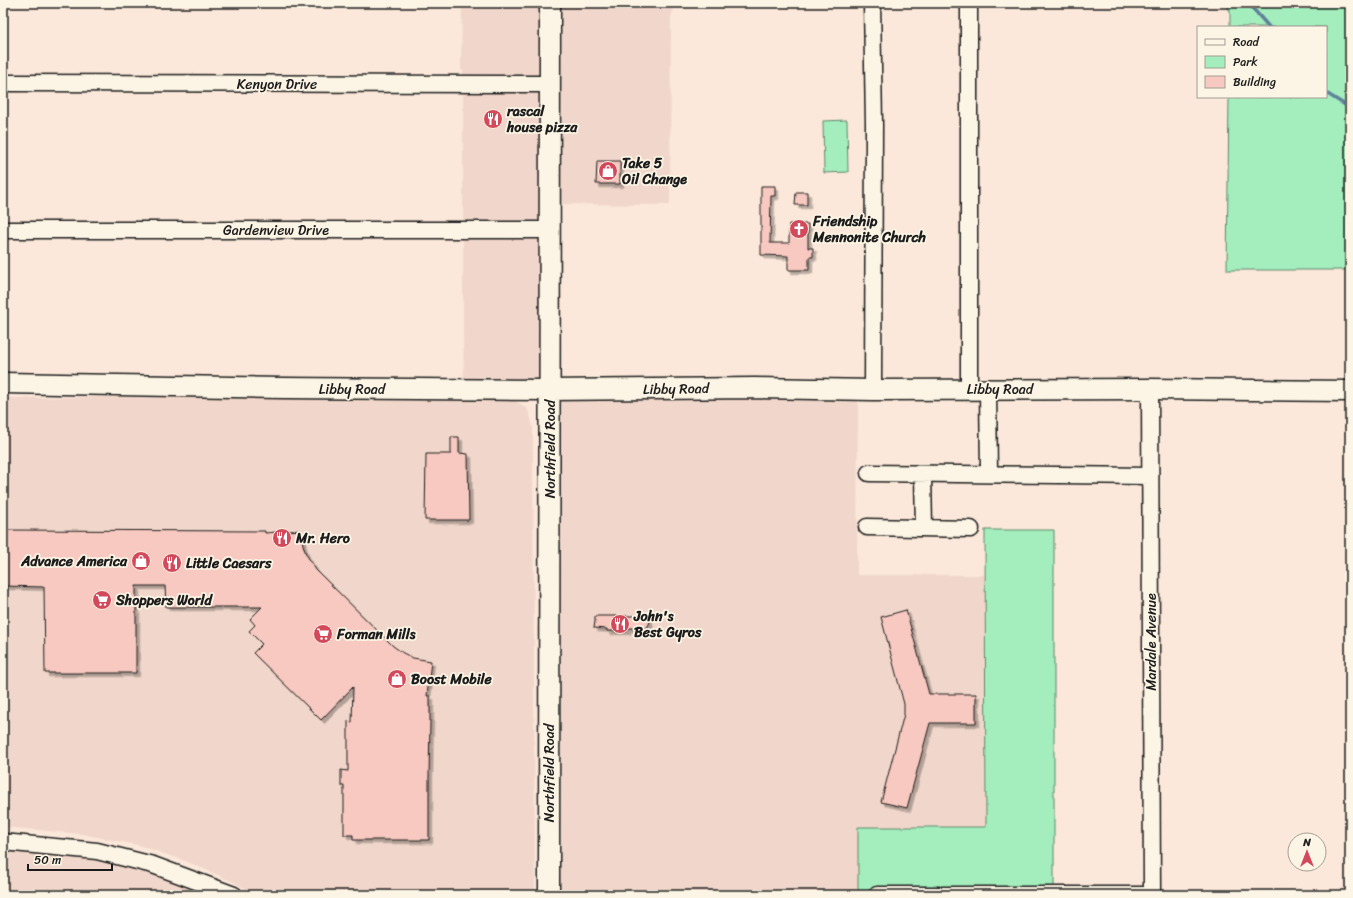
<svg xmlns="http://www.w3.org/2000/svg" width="1353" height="898" font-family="Sriracha,sans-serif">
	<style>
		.built { fill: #f1d7cb }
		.green { fill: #a4eebd; stroke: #60856c }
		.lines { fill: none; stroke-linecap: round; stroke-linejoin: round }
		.stream { stroke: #61829a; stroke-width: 3.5 }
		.building { fill: #f8c9c0; stroke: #1c1c1c; filter: url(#shadow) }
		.minor-casing { stroke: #1c1c1c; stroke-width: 19 }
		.major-casing { stroke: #1c1c1c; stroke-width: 23 }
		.minor { stroke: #fcf5e5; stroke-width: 16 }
		.major { stroke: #fcf5e5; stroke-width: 20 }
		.labels { text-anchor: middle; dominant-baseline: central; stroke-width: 3.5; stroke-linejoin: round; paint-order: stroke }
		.street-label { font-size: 14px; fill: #1c1c1c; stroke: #fcf5e5 }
		.poi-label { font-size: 14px; font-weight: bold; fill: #1c1c1c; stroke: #fcf5e5; text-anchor: start }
	</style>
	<defs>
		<filter id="shadow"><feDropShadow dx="3.5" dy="3.5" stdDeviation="0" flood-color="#0004"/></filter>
	</defs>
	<rect width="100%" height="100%" fill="#fbe8da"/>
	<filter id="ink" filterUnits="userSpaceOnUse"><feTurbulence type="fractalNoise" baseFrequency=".025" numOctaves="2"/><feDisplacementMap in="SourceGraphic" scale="8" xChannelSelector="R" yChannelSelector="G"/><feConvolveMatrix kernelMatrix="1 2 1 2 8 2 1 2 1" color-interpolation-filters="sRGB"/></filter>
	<g filter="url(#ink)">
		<path class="built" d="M 462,3 L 675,3 L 671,17 L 670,205 L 550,204 L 550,390 L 858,390 L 857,575 L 985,575 L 986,827 L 858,827 L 858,895 L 549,895 L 550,391 L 464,390 L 463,333 L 463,70 L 461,70 Z
			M 95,397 L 336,397 L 512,399 L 527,408 L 531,419 L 533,429 L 535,895 L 257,895 L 233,882 L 185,861 L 138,845 L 81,834 L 3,827 L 3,398 Z
			M 3,842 L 97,851 L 234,895 L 3,895 Z"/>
		<path class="green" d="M 1224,3 L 1350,3 L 1350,270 L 1227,270 L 1229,97 L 1326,97 L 1326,27 L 1230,27 L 1230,11 Z
			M 847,120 L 848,172 L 824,173 L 823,121 Z
			M 985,530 L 1054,530 L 1054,895 L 858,895 L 858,827 L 986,827 Z"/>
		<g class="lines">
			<path class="stream" d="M 1248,3 L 1269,27
				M 1326,93 L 1350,108"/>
		</g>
		<path class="building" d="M 597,161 L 620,161 L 620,184 L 596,184 Z
			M 761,186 L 775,186 L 775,196 L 771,196 L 770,243 L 789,243 L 789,224 L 808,224 L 808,248 L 813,248 L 813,257 L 809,257 L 809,270 L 788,270 L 788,256 L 761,255 Z
			M 796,192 L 807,192 L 807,205 L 795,205 Z
			M 451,437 L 459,437 L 459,453 L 468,454 L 469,520 L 425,520 L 426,454 L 451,454 Z
			M 3,530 L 265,531 L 265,533 L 301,530 L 303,545 L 306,554 L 316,570 L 393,646 L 403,653 L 413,658 L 431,661 L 427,696 L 430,696 L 430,722 L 429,776 L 429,840 L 353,840 L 353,835 L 344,835 L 344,786 L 341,786 L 341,770 L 348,771 L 348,721 L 352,722 L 353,687 L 321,720 L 253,653 L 262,644 L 249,631 L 255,625 L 250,619 L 262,607 L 166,607 L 165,586 L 136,586 L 136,673 L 45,673 L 44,587 L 3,586 Z
			M 906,610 L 929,694 L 976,694 L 976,723 L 930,723 L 907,808 L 881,802 L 904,714 L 904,704 L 881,617 Z
			M 595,616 L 647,616 L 650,622 L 647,628 L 627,628 L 627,631 L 607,631 L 607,629 L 594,628 L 595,621 Z"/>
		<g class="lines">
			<defs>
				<path id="minor" d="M 872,3 L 874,125 L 873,390
					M 3,83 L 550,84
					M 3,230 L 550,230
					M 969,389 L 969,3
					M 988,389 L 989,474
					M 1150,389 L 1152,895
					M 869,473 L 1150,476
					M 923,474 L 924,528
					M 867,527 L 971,529
					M 3,842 L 97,851 L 153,865 L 234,895
					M 877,895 L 1152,895"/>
				<path id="major" d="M 3,383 L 284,388 L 550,390 L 755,388 L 873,390 L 1150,389 L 1350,391
					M 549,895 L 550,3"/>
			</defs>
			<use href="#minor" class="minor-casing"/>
			<use href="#major" class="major-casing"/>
			<use href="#minor" class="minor"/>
			<use href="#major" class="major"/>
		</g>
	</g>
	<defs>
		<symbol id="restaurant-disc" viewBox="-11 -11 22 22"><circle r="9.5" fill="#d1495b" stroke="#fcf5e5"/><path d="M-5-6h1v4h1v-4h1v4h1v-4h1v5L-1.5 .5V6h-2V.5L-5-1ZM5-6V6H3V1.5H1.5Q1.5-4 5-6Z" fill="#fff"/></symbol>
		<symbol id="shop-disc" viewBox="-11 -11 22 22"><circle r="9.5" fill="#d1495b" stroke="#fcf5e5"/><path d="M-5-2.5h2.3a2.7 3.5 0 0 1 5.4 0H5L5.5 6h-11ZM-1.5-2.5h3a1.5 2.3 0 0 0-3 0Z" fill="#fff"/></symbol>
		<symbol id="church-disc" viewBox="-11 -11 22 22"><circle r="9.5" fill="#d1495b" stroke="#fcf5e5"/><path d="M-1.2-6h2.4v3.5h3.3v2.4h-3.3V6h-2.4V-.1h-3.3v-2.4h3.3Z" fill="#fff"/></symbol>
		<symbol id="supermarket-disc" viewBox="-11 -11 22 22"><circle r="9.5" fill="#d1495b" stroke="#fcf5e5"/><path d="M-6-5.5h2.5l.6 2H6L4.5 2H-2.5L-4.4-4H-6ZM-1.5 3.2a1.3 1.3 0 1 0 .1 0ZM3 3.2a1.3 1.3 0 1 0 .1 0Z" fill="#fff"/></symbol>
	</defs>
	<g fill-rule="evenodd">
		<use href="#restaurant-disc" x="482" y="108" width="22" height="22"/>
		<use href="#shop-disc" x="597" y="160" width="22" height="22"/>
		<use href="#church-disc" x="788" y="218" width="22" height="22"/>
		<use href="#restaurant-disc" x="271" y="527" width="22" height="22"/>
		<use href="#shop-disc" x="130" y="550" width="22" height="22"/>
		<use href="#restaurant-disc" x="161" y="552" width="22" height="22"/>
		<use href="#supermarket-disc" x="91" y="589" width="22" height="22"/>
		<use href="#restaurant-disc" x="609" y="613" width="22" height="22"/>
		<use href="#supermarket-disc" x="312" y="623" width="22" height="22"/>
		<use href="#shop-disc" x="386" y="668" width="22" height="22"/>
	</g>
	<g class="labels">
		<g class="street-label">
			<text x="277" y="84">Kenyon Drive</text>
			<text x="276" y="230">Gardenview Drive</text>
			<text x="352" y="389">Libby Road</text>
			<text transform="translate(676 389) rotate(-1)">Libby Road</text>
			<text x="1000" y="389">Libby Road</text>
			<text transform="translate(550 449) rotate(-90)">Northfield Road</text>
			<text transform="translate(1151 642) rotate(-90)">Mardale Avenue</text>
			<text transform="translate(549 773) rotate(-90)">Northfield Road</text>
		</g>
		<g class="poi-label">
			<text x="507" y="111">rascal<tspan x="507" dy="16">house pizza</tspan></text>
			<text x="622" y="163">Take 5<tspan x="622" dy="16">Oil Change</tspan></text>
			<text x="813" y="221">Friendship<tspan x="813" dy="16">Mennonite Church</tspan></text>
			<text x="296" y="538">Mr. Hero</text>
			<text x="127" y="561" text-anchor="end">Advance America</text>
			<text x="186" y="563">Little Caesars</text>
			<text x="116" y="600">Shoppers World</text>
			<text x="634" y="616">John's<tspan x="634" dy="16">Best Gyros</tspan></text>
			<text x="337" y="634">Forman Mills</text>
			<text x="411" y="679">Boost Mobile</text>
		</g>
	</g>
	<rect width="1353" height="898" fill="none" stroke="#fcf5e5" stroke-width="16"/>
	<rect x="8" y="8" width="1337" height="882" fill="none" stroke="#1c1c1c" stroke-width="1.5" filter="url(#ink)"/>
	<rect x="1197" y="26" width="130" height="72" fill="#fcf5e5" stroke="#a29e95"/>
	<rect x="1205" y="39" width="20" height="6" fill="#fcf5e5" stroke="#a29e95"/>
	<text x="1233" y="46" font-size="12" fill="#1c1c1c">Road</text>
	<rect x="1205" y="56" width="20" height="12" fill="#a4eebd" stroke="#a29e95"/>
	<text x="1233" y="66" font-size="12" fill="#1c1c1c">Park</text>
	<rect x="1205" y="76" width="20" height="12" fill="#f8c9c0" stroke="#a29e95"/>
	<text x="1233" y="86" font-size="12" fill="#1c1c1c">Building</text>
	<g transform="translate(1307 852)"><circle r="19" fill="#fcf5e5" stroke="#a29e95"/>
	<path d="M0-3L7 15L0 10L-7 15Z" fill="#d1495b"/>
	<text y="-6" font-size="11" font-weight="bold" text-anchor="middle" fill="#1c1c1c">N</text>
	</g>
	<path d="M28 864v6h84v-6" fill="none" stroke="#1c1c1c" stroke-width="2"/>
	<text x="34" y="864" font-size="12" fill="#1c1c1c" stroke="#fcf5e5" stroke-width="3" paint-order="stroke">50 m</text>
</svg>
